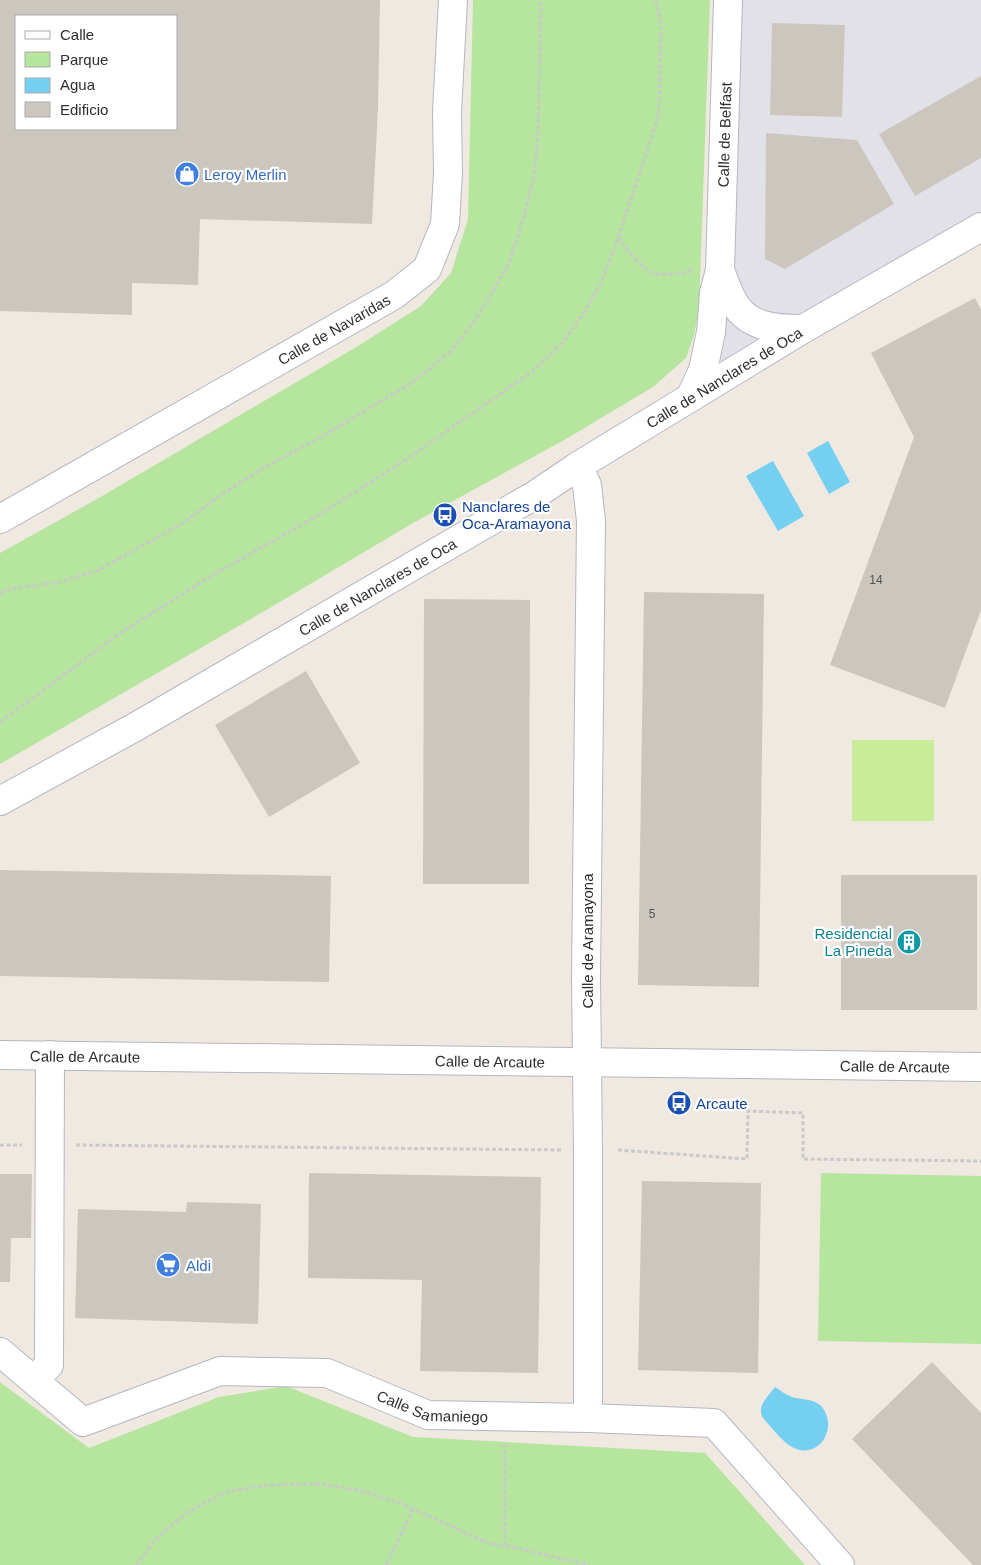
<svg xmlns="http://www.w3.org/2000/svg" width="981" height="1565" font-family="Arial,sans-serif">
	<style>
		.industrial { fill: #e3e1e8 }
		.green { fill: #b6e59e }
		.pitch { fill: #c9ec9a }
		.water { fill: #75cff0 }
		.building { fill: #cbc7bf; fill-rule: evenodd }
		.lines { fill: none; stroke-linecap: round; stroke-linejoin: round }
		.minor-casing { stroke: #b4b7c1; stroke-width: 30 }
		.path { stroke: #c9c9c9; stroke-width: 3; stroke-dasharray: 4 2.5; stroke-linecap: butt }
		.minor { stroke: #fff; stroke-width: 28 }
		.labels { text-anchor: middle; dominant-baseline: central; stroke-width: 4.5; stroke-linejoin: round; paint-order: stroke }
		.number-label { font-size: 12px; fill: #555452 }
		.street-label { font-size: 15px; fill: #2e2e2e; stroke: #fff }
		.shop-label { font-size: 15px; fill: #366cbe; stroke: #fff; text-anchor: start }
		.transit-label { font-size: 15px; fill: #164399; stroke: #fff; text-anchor: start }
		.culture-label { font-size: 15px; fill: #0d838f; stroke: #fff; text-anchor: end }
	</style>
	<rect width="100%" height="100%" fill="#efe9e1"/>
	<path class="industrial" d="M 728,0 L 981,0 L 981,227 L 690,398 L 703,370 Z"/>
	<path class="green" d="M 473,0 L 710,0 L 699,309 L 694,335 L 686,358 L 653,387 L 566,439 L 413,523 L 268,609 L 0,764 L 0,553 L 97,499 L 358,346 L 421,306 L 451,273 L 468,219 Z
		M 821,1173 L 981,1176 L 981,1344 L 818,1341 Z
		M 0,1382 L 89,1448 L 219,1397 L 286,1386 L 413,1437 L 705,1453 L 805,1565 L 0,1565 Z"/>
	<path class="pitch" d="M 852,740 L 934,740 L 934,821 L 852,821 Z"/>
	<path class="water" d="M 828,441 L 850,482 L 829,494 L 807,453 Z
		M 773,461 L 804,516 L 778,531 L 746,476 Z
		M 775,1387 C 780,1390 786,1395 792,1397 C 801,1400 813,1398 821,1406 C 839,1426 820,1460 794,1448 C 782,1442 772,1428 763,1418 C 756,1406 768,1397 775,1387 Z"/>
	<path class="building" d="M 0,0 L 380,0 L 378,108 L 372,224 L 200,219 L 198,285 L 132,283 L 132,315 L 0,311 ZM 16,16 L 176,16 L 176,129 L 16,129 Z
		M 772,23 L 845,25 L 842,117 L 770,115 Z
		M 981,76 L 981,158 L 915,196 L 879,134 Z
		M 766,133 L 857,140 L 894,204 L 785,269 L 765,259 Z
		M 975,298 L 981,310 L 981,610 L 945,708 L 830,665 L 914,437 L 871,353 Z
		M 644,592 L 764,594 L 759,987 L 638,985 Z
		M 424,599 L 530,600 L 529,884 L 423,884 Z
		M 306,671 L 360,763 L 269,817 L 215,725 Z
		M 0,870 L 331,876 L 329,982 L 0,976 Z
		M 841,875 L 977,875 L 977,1010 L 841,1010 Z
		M 309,1173 L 541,1177 L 538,1373 L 420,1371 L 422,1280 L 308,1278 Z
		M 0,1174 L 32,1174 L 31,1238 L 11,1238 L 10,1282 L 0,1282 Z
		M 642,1181 L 761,1183 L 758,1373 L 638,1370 Z
		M 187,1202 L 261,1204 L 258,1324 L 75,1318 L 78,1209 L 186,1212 Z
		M 932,1362 L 981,1413 L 981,1565 L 973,1565 L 852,1439 Z"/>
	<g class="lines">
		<defs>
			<g id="minor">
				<path d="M 720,270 C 724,280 727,290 732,299 C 746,328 776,329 803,329"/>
				<path id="s1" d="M 690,398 L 703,370 L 711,332 L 714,293 L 720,270 L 728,0"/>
				<path d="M 578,466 L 587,485 L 591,521 L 586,977 L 588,1151 L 588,1418"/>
				<path id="s2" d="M 0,519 L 394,295 L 427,269 L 445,224 L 448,173 L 447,112 L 453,0"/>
				<path id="s3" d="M 0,801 L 137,726 L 535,495 L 578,466 L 803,329 L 981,227"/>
				<path id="s4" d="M 0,1055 L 981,1067"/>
				<path id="s5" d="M 0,1352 L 83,1422 L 220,1371 L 327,1373 L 428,1415 L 588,1418 L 714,1423 L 840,1565"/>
				<path d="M 34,1380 L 49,1365 L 50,1055"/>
			</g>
		</defs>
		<use href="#minor" class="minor-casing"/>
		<path class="path" d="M 619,238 C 626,249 644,272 656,274 C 668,275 681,273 692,271
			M 0,593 L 11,589 L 59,582 L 97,571 L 183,523 L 222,494 L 262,469 L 321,437 L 411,383 L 449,353 L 468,330 L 486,303 L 509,264 L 524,217 L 534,176 L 538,133 L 541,0
			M 0,722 L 119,634 L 211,576 L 317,516 L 401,463 L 533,371 L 562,343 L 586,310 L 603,278 L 618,238 L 659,115 L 661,24 L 656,0
			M 0,1145 L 22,1145
			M 76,1145 L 562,1150
			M 618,1150 L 747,1159 L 748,1111 L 803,1113 L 803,1159 L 981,1161
			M 505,1444 L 505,1546
			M 136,1565 L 156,1539 L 186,1513 L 225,1492 L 269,1485 L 321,1484 L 362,1491 L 400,1503 L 488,1543 L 521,1549 L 589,1565
			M 386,1565 L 413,1509"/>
		<use href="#minor" class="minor"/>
	</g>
	<defs>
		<symbol id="shop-disc" viewBox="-11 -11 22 22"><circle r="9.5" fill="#3f7fe0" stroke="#fff"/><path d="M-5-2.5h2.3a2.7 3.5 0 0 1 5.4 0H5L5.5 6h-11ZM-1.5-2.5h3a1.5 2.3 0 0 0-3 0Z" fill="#fff"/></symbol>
		<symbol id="bus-disc" viewBox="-11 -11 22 22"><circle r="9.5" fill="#1a4fb4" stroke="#fff"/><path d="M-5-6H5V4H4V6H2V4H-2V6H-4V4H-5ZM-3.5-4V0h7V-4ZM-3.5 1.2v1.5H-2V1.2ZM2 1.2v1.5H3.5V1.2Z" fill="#fff"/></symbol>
		<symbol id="building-disc" viewBox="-11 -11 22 22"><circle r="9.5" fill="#0f9aa8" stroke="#fff"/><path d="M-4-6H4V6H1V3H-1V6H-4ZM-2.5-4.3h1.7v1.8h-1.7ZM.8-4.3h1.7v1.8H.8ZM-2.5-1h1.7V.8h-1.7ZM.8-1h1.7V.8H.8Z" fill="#fff"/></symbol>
		<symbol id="supermarket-disc" viewBox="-11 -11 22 22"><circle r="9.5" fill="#3f7fe0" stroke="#fff"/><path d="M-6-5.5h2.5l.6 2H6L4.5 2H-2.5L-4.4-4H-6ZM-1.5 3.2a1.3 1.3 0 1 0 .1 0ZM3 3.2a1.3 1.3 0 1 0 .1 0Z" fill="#fff"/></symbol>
	</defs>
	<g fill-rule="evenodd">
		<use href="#shop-disc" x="173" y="160" width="28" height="28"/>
		<use href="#bus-disc" x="431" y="501" width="28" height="28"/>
		<use href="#building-disc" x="895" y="928" width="28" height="28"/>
		<use href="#bus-disc" x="665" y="1089" width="28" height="28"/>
		<use href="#supermarket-disc" x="154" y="1251" width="28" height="28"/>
	</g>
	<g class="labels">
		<g class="number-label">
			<text x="876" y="580">14</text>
			<text x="652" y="914">5</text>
		</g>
		<g class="street-label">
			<text stroke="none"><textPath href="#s1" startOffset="268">Calle de Belfast</textPath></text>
			<text stroke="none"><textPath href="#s2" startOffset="384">Calle de Navaridas</textPath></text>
			<text stroke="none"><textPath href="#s3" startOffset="839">Calle de Nanclares de Oca</textPath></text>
			<text stroke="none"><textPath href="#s3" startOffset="434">Calle de Nanclares de Oca</textPath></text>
			<text transform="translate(587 941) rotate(-90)">Calle de Aramayona</text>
			<text stroke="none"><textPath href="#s4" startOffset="85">Calle de Arcaute</textPath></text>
			<text stroke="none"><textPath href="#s4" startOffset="490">Calle de Arcaute</textPath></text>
			<text stroke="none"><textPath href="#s4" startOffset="895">Calle de Arcaute</textPath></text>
			<text stroke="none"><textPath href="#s5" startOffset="474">Calle Samaniego</textPath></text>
		</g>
		<g class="shop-label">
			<text x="204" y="174">Leroy Merlin</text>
			<text x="186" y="1265">Aldi</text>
		</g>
		<g class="transit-label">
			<text x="462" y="506">Nanclares de<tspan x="462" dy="17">Oca-Aramayona</tspan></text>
			<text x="696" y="1103">Arcaute</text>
		</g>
		<g class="culture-label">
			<text x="892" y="933">Residencial<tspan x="892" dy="17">La Pineda</tspan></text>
		</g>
	</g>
	<rect x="15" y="15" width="162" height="115" fill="#ffffff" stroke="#ababab"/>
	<rect x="25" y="31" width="25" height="8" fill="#ffffff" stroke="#ababab"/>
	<text x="60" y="40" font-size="15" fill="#2e2e2e">Calle</text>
	<rect x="25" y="52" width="25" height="15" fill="#b6e59e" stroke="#ababab"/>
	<text x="60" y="65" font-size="15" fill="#2e2e2e">Parque</text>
	<rect x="25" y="78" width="25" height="15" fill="#75cff0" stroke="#ababab"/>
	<text x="60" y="90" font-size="15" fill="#2e2e2e">Agua</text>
	<rect x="25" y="102" width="25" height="15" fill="#cbc7bf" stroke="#ababab"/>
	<text x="60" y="115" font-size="15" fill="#2e2e2e">Edificio</text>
</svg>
